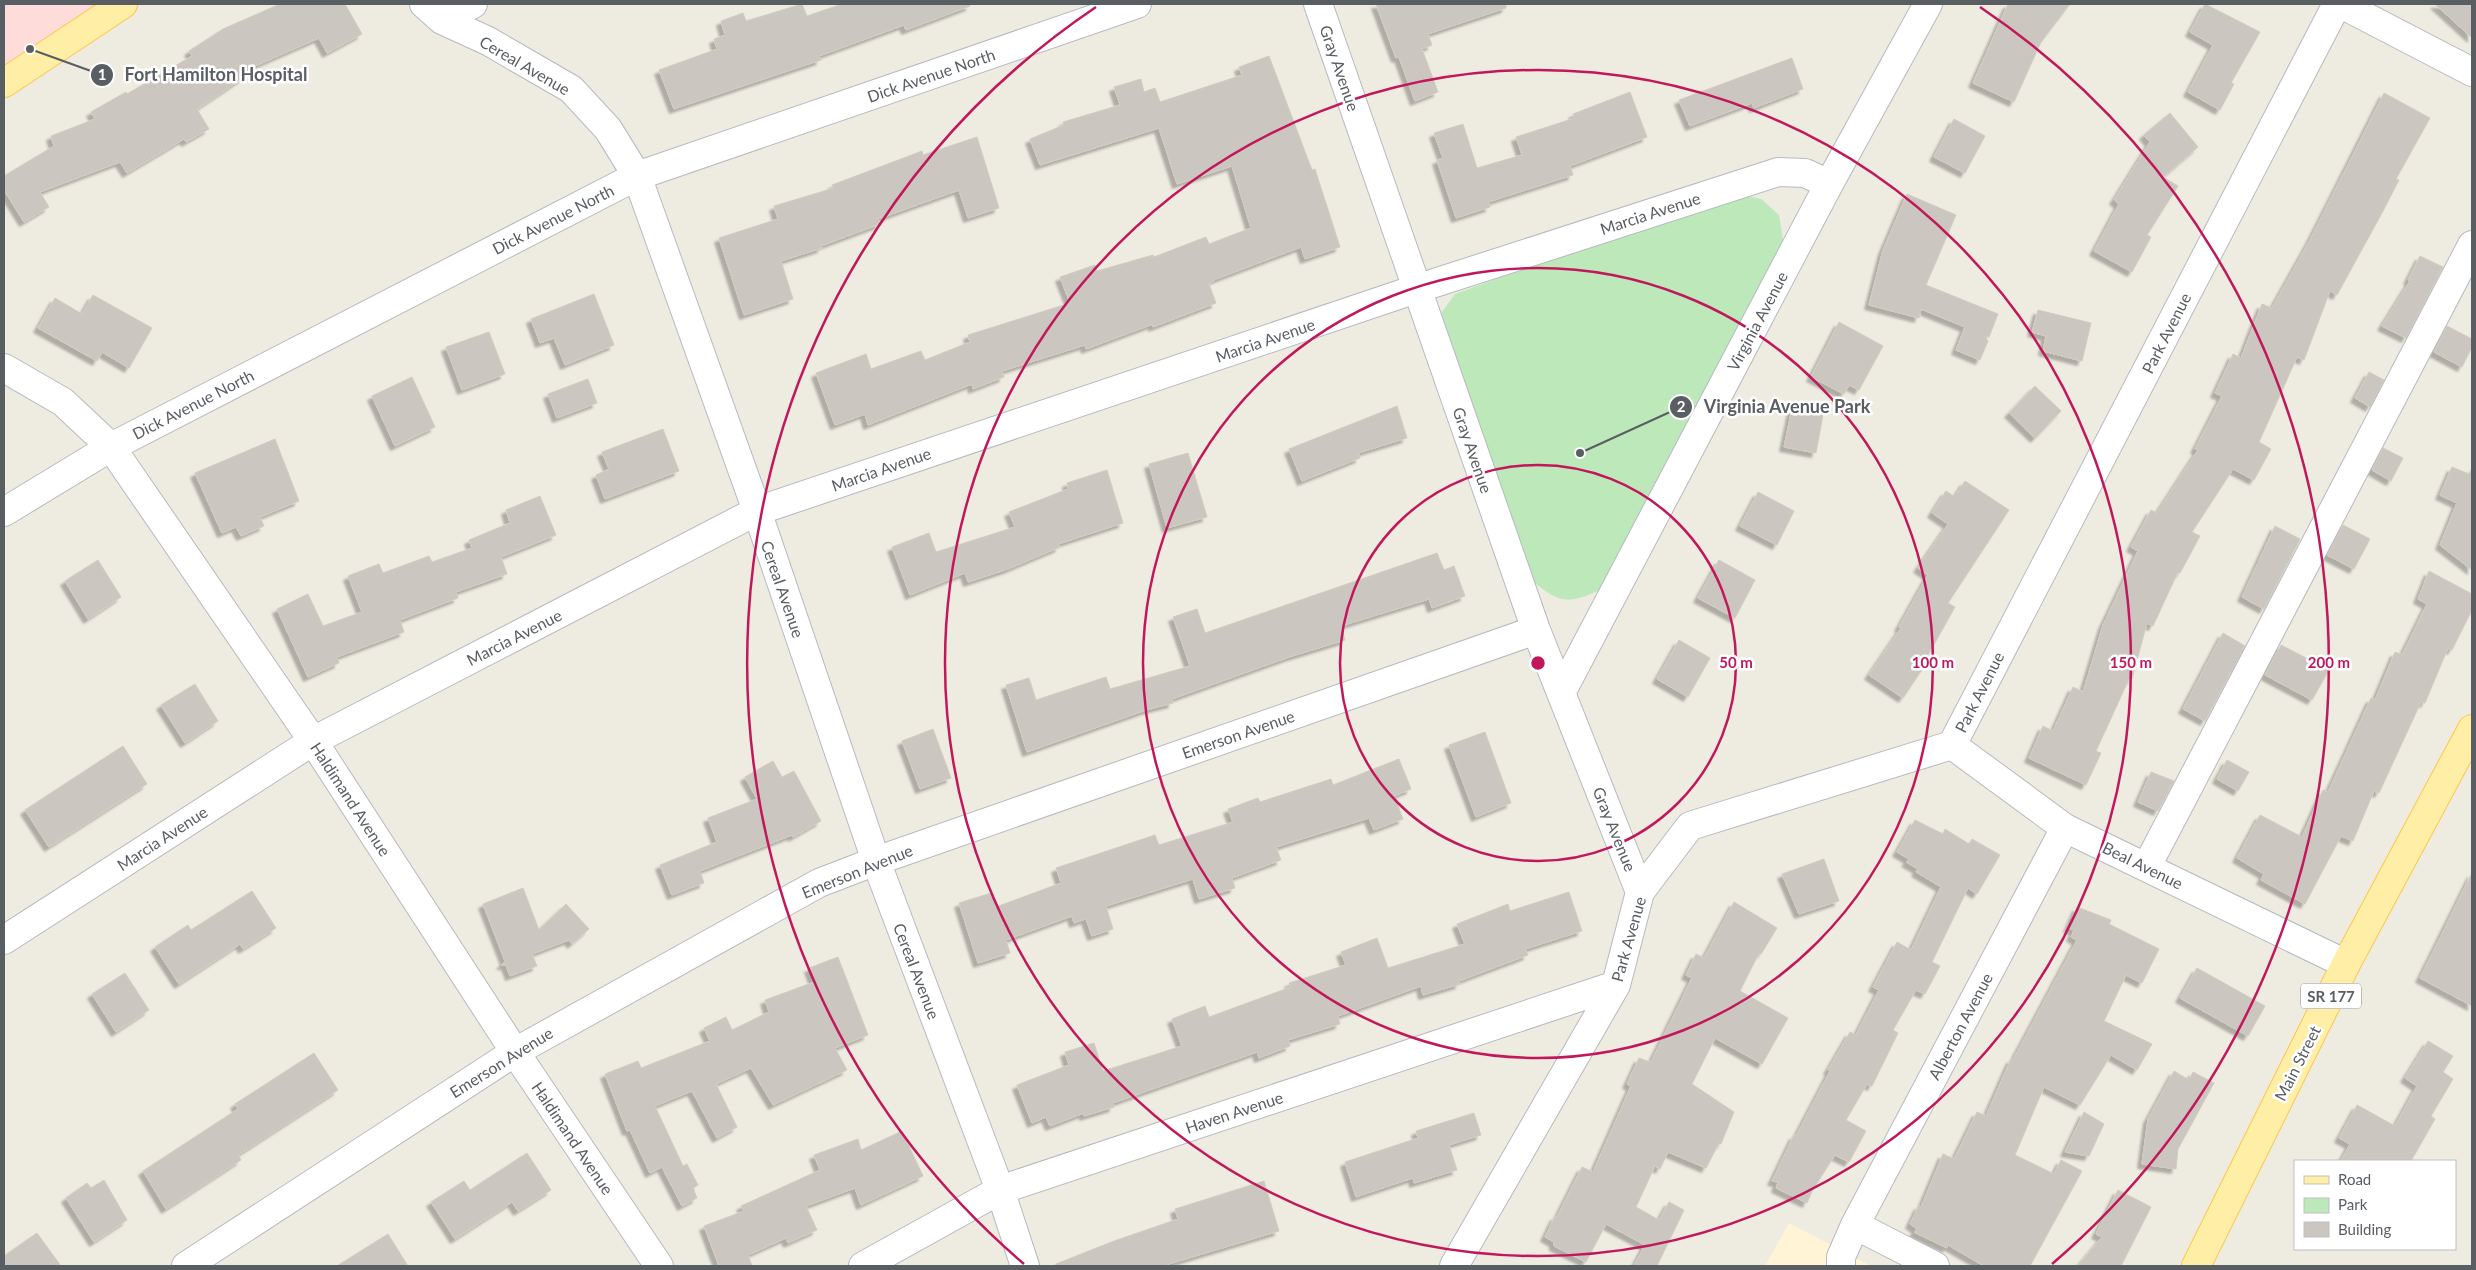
<svg xmlns="http://www.w3.org/2000/svg" width="2476" height="1270" font-family="Lato,sans-serif">
	<style>
		.commercial { fill: #fff4d5 }
		.medical { fill: #fddcda }
		.green { fill: #bce8ba }
		.building { fill: #cbc7c0; stroke: #d3ccbe; filter: url(#shadow) }
		.lines { fill: none; stroke-linecap: round; stroke-linejoin: round }
		.minor-casing { stroke: #b6babf; stroke-width: 30 }
		.major-casing { stroke: #ffc649; stroke-width: 30 }
		.minor { stroke: #fff; stroke-width: 28 }
		.major { stroke: #ffeea5; stroke-width: 28 }
		.ring { fill: none; stroke: #c2185b; stroke-width: 2.5 }
		.labels { text-anchor: middle; dominant-baseline: central; stroke-width: 5; stroke-linejoin: round; paint-order: stroke }
		.shield { fill: #fff; stroke: #8b8e92; stroke-width: 1 }
		.shield-label { font-size: 15px; font-weight: bold; fill: #595e63 }
		.street-label { font-size: 16px; fill: #595e63; stroke: #fff }
		.centre { fill: #c2185b; stroke: #fff; stroke-width: 2.5 }
		.ring-label { font-size: 15px; text-anchor: middle; font-weight: bold; fill: #c2185b; stroke: #fff; stroke-width: 5; stroke-linejoin: round; paint-order: stroke }
		.leader { fill: none; stroke: #595e63; stroke-width: 2 }
		.callout-dot { fill: #595e63; stroke: #fff; stroke-width: 2 }
		.mark-label { font-size: 15px; text-anchor: middle; font-weight: bold; fill: #fff }
		.callout-label { font-size: 18px; text-anchor: middle; font-weight: bold; fill: #595e63; stroke: #fff; stroke-width: 5; stroke-linejoin: round; paint-order: stroke }
	</style>
	<defs>
		<filter id="shadow"><feDropShadow dx="-4.5" dy="4.5" stdDeviation="1" flood-color="#0004"/></filter>
	</defs>
	<rect width="100%" height="100%" fill="#eeebe1"/>
	<path class="commercial" d="M 1789,1223 L 1871,1266 L 1765,1266 Z"/>
	<path class="medical" d="M 4,4 L 123,4 L 4,83 Z"/>
	<path class="green" d="M 1734,193 L 1761,199 L 1779,215 L 1784,246 L 1602,589 C 1567,605 1560,604 1530,579 L 1443,328 L 1442,312 L 1455,294 Z"/>
	<path class="building" d="M 280,4 L 345,4 L 362,34 L 327,53 L 319,38 L 239,73 L 243,78 L 197,109 L 209,129 L 186,142 L 184,139 L 127,173 L 120,162 L 40,192 L 49,207 L 24,222 L 4,190 L 4,176 L 54,146 L 51,136 L 95,119 L 91,112 L 126,92 L 127,94 L 192,56 L 189,51 L 223,29 Z
		M 802,4 L 807,16 L 842,4 L 970,4 L 970,6 L 906,30 L 904,25 L 819,56 L 821,60 L 674,109 L 659,70 L 717,49 L 714,39 L 725,35 L 721,21 L 743,13 L 746,21 Z
		M 1376,4 L 1506,4 L 1506,8 L 1428,34 L 1432,45 L 1422,49 L 1438,92 L 1415,101 L 1399,57 L 1396,58 Z
		M 2008,4 L 2070,4 L 2041,42 L 2014,102 L 1973,83 Z
		M 2205,4 L 2260,32 L 2231,83 L 2234,84 L 2220,110 L 2188,92 L 2213,45 L 2190,32 Z
		M 2435,4 L 2472,4 L 2472,38 Z
		M 1269,56 L 1312,170 L 1315,169 L 1340,247 L 1305,259 L 1301,247 L 1216,279 L 1209,284 L 1216,303 L 1153,327 L 1153,324 L 1086,349 L 1085,345 L 1002,371 L 1004,377 L 973,389 L 972,384 L 868,425 L 865,414 L 835,425 L 816,373 L 866,354 L 871,369 L 921,351 L 925,360 L 970,342 L 968,335 L 1070,303 L 1060,277 L 1095,265 L 1097,271 L 1153,255 L 1154,257 L 1206,237 L 1209,244 L 1251,228 L 1232,166 L 1177,184 L 1159,128 L 1040,165 L 1030,139 L 1064,125 L 1063,122 L 1120,105 L 1114,87 L 1141,79 L 1144,92 L 1155,88 L 1160,102 L 1242,75 L 1239,67 Z
		M 1792,58 L 1803,89 L 1754,108 L 1752,103 L 1690,126 L 1679,100 Z
		M 1630,92 L 1647,137 L 1570,166 L 1573,175 L 1488,202 L 1490,207 L 1456,218 L 1437,160 L 1443,158 L 1434,133 L 1463,124 L 1477,168 L 1522,155 L 1516,137 L 1575,118 L 1573,114 Z
		M 2384,93 L 2430,118 L 2396,179 L 2399,180 L 2383,211 L 2337,295 L 2330,291 L 2304,360 L 2297,357 L 2259,442 L 2271,449 L 2254,480 L 2233,469 L 2192,532 L 2200,536 L 2180,573 L 2178,572 L 2153,626 L 2147,623 L 2132,679 L 2129,679 L 2096,751 L 2101,753 L 2086,785 L 2029,758 L 2043,726 L 2053,731 L 2073,687 L 2083,692 L 2103,625 L 2138,551 L 2131,547 L 2151,510 L 2157,513 L 2198,450 L 2195,449 L 2222,396 L 2215,393 L 2233,354 L 2241,358 L 2262,304 L 2272,308 L 2310,240 Z
		M 2170,113 L 2198,147 L 2163,177 L 2178,186 L 2147,235 L 2151,237 L 2132,272 L 2094,251 L 2119,204 L 2114,200 L 2150,142 L 2144,135 Z
		M 1954,119 L 1985,136 L 1965,173 L 1934,157 Z
		M 977,137 L 999,208 L 968,218 L 959,190 L 878,219 L 880,224 L 821,246 L 822,248 L 781,261 L 793,299 L 744,315 L 719,238 L 778,219 L 774,206 L 834,188 L 832,185 L 922,151 L 923,155 Z
		M 1907,194 L 1956,215 L 1926,285 L 1998,314 L 1989,337 L 1983,336 L 1988,341 L 1980,360 L 1956,350 L 1965,327 L 1921,309 L 1919,318 L 1869,305 L 1883,250 Z
		M 2420,256 L 2443,267 L 2406,338 L 2382,326 L 2410,281 L 2408,280 Z
		M 594,294 L 614,345 L 565,365 L 554,338 L 540,343 L 531,319 Z
		M 93,295 L 152,328 L 129,368 L 102,352 L 97,361 L 38,328 L 55,298 L 82,314 Z
		M 2038,310 L 2091,323 L 2082,361 L 2043,351 L 2046,336 L 2032,332 Z
		M 1839,322 L 1883,346 L 1859,390 L 1849,385 L 1844,394 L 1811,377 Z
		M 2447,326 L 2472,339 L 2472,347 L 2462,367 L 2434,352 Z
		M 489,332 L 505,374 L 462,390 L 446,347 Z
		M 2369,372 L 2384,380 L 2370,407 L 2355,398 Z
		M 412,377 L 435,427 L 395,446 L 372,396 Z
		M 588,379 L 597,403 L 557,418 L 548,394 Z
		M 2035,386 L 2061,411 L 2035,438 L 2009,413 Z
		M 1397,406 L 1407,438 L 1358,453 L 1360,458 L 1302,481 L 1289,449 Z
		M 1792,409 L 1823,415 L 1816,453 L 1784,447 Z
		M 663,429 L 679,471 L 605,499 L 596,475 L 609,469 L 602,452 Z
		M 275,439 L 299,501 L 260,517 L 264,526 L 241,536 L 236,527 L 222,533 L 195,473 Z
		M 2383,448 L 2403,458 L 2391,481 L 2372,470 Z
		M 1188,453 L 1207,517 L 1167,528 L 1149,464 Z
		M 2452,467 L 2469,474 L 2472,468 L 2472,570 L 2440,545 L 2457,503 L 2440,495 Z
		M 1107,470 L 1123,523 L 1058,544 L 1060,547 L 1008,569 L 968,582 L 965,573 L 910,595 L 892,547 L 929,533 L 936,552 L 1015,527 L 1009,512 L 1068,489 L 1067,483 Z
		M 1965,481 L 2009,510 L 1948,603 L 1955,607 L 1923,664 L 1925,665 L 1903,698 L 1869,675 L 1901,628 L 1899,627 L 1928,575 L 1918,568 L 1948,524 L 1932,513 L 1946,491 L 1955,497 Z
		M 1758,492 L 1794,511 L 1777,545 L 1740,526 Z
		M 540,496 L 556,535 L 501,557 L 507,574 L 456,592 L 458,598 L 400,620 L 404,632 L 337,657 L 339,663 L 308,677 L 277,609 L 308,594 L 323,626 L 362,612 L 348,576 L 379,564 L 383,573 L 429,556 L 432,562 L 472,548 L 469,540 L 510,523 L 506,510 Z
		M 2343,525 L 2370,539 L 2354,569 L 2327,555 Z
		M 2275,526 L 2300,539 L 2264,609 L 2242,597 Z
		M 1437,553 L 1444,570 L 1454,566 L 1465,596 L 1432,608 L 1429,599 L 1341,626 L 1345,640 L 1289,657 L 1172,699 L 1173,703 L 1146,710 L 1027,752 L 1006,685 L 1029,678 L 1036,700 L 1106,677 L 1110,689 L 1190,666 L 1173,617 L 1197,609 L 1205,633 Z
		M 98,560 L 121,597 L 88,619 L 65,581 Z
		M 1719,560 L 1755,580 L 1735,618 L 1698,598 Z
		M 2429,571 L 2472,594 L 2472,610 L 2452,650 L 2448,648 L 2425,703 L 2421,702 L 2379,793 L 2374,791 L 2353,841 L 2341,836 L 2305,904 L 2261,880 L 2264,874 L 2237,858 L 2260,815 L 2302,837 L 2323,790 L 2328,792 L 2371,698 L 2375,700 L 2395,652 L 2402,655 L 2427,604 L 2418,599 Z
		M 2223,633 L 2245,646 L 2205,721 L 2183,709 Z
		M 1679,640 L 1710,658 L 1688,697 L 1657,679 Z
		M 2281,645 L 2329,670 L 2312,700 L 2265,675 Z
		M 195,684 L 218,721 L 185,743 L 161,705 Z
		M 933,729 L 951,778 L 920,789 L 902,741 Z
		M 1485,732 L 1511,803 L 1476,817 L 1449,745 Z
		M 123,746 L 147,784 L 49,847 L 25,810 Z
		M 1399,759 L 1411,789 L 1394,796 L 1403,819 L 1374,830 L 1369,818 L 1276,847 L 1281,860 L 1232,878 L 1235,888 L 1199,899 L 1193,879 L 1106,906 L 1113,929 L 1092,936 L 1086,919 L 1074,923 L 1072,916 L 1006,940 L 1010,953 L 978,963 L 959,903 L 991,893 L 996,907 L 1061,883 L 1056,868 L 1155,835 L 1159,845 L 1233,822 L 1228,809 L 1258,798 L 1260,802 L 1331,779 L 1333,785 Z
		M 2227,760 L 2249,772 L 2238,791 L 2217,779 Z
		M 773,761 L 782,777 L 794,771 L 821,821 L 793,837 L 792,835 L 700,871 L 704,883 L 672,895 L 660,865 L 717,842 L 708,818 L 757,799 L 745,777 Z
		M 2151,772 L 2174,781 L 2158,811 L 2138,802 Z
		M 1915,820 L 1943,834 L 1945,829 L 1969,844 L 1972,839 L 2000,855 L 1977,894 L 1968,888 L 1932,962 L 1940,966 L 1925,994 L 1916,990 L 1893,1030 L 1898,1033 L 1872,1086 L 1867,1084 L 1846,1120 L 1866,1131 L 1849,1162 L 1835,1155 L 1812,1191 L 1807,1203 L 1776,1188 L 1778,1182 L 1772,1181 L 1794,1135 L 1796,1136 L 1830,1071 L 1828,1070 L 1850,1032 L 1856,1035 L 1879,990 L 1873,987 L 1897,942 L 1911,950 L 1941,887 L 1916,872 L 1918,869 L 1906,862 L 1909,859 L 1897,852 Z
		M 1824,859 L 1839,901 L 1799,914 L 1782,874 Z
		M 2472,873 L 2472,1006 L 2420,978 Z
		M 523,888 L 539,930 L 566,904 L 589,929 L 572,944 L 569,940 L 532,954 L 537,966 L 510,976 L 506,965 L 501,965 L 505,961 L 483,904 Z
		M 252,891 L 276,928 L 243,949 L 240,944 L 179,984 L 155,947 L 188,925 L 191,930 Z
		M 1569,892 L 1582,931 L 1525,949 L 1528,955 L 1459,981 L 1460,984 L 1423,995 L 1421,986 L 1338,1016 L 1340,1024 L 1288,1040 L 1290,1046 L 1259,1058 L 1257,1052 L 1113,1103 L 1114,1107 L 1084,1116 L 1084,1113 L 1050,1126 L 1046,1117 L 1032,1123 L 1017,1085 L 1069,1065 L 1065,1052 L 1094,1043 L 1103,1071 L 1182,1046 L 1172,1019 L 1205,1006 L 1209,1017 L 1291,987 L 1289,983 L 1346,965 L 1341,952 L 1377,938 L 1388,968 L 1465,944 L 1457,924 L 1508,904 L 1510,911 Z
		M 1734,902 L 1777,928 L 1761,954 L 1759,953 L 1740,991 L 1788,1018 L 1762,1064 L 1715,1038 L 1692,1084 L 1734,1112 L 1721,1144 L 1719,1143 L 1706,1168 L 1668,1152 L 1660,1169 L 1655,1166 L 1636,1207 L 1659,1220 L 1669,1202 L 1684,1210 L 1657,1266 L 1634,1266 L 1645,1245 L 1606,1224 L 1586,1262 L 1554,1246 L 1554,1242 L 1545,1237 L 1555,1216 L 1557,1217 L 1582,1167 L 1593,1172 L 1631,1086 L 1627,1084 L 1639,1058 L 1650,1062 L 1652,1060 L 1692,978 L 1686,975 L 1696,954 L 1704,958 Z
		M 2077,907 L 2111,920 L 2109,924 L 2159,949 L 2142,983 L 2126,975 L 2104,1021 L 2152,1044 L 2137,1070 L 2111,1055 L 2080,1105 L 2044,1087 L 2015,1155 L 2054,1174 L 2061,1160 L 2082,1171 L 2030,1266 L 1984,1266 L 1948,1245 L 1947,1248 L 1914,1232 L 1917,1229 L 1910,1224 L 1919,1205 L 1921,1207 L 1943,1154 L 1954,1159 L 1977,1112 L 1986,1116 L 2011,1059 L 2013,1060 L 2077,940 L 2071,937 L 2074,930 L 2068,928 Z
		M 838,957 L 868,1035 L 835,1048 L 847,1070 L 773,1105 L 751,1068 L 716,1084 L 737,1127 L 717,1138 L 692,1091 L 655,1106 L 683,1166 L 687,1164 L 698,1185 L 693,1188 L 697,1198 L 682,1206 L 662,1167 L 650,1173 L 630,1130 L 627,1131 L 605,1074 L 638,1061 L 641,1068 L 710,1041 L 704,1028 L 726,1017 L 732,1030 L 769,1012 L 765,1000 L 814,982 L 809,968 Z
		M 2197,968 L 2265,1006 L 2248,1036 L 2180,998 Z
		M 125,973 L 149,1010 L 116,1032 L 92,994 Z
		M 2428,1041 L 2453,1056 L 2443,1072 L 2453,1079 L 2431,1116 L 2435,1119 L 2411,1161 L 2341,1161 L 2350,1144 L 2339,1138 L 2357,1105 L 2395,1126 L 2417,1086 L 2405,1078 Z
		M 314,1053 L 338,1090 L 238,1155 L 241,1160 L 166,1209 L 143,1171 L 238,1109 L 235,1104 Z
		M 2174,1071 L 2189,1080 L 2193,1072 L 2214,1083 L 2178,1149 L 2176,1169 L 2142,1164 L 2148,1119 Z
		M 2084,1112 L 2104,1124 L 2089,1156 L 2065,1152 Z
		M 1474,1113 L 1481,1135 L 1449,1145 L 1457,1170 L 1414,1183 L 1413,1178 L 1356,1197 L 1345,1162 L 1418,1138 L 1416,1131 Z
		M 902,1131 L 923,1176 L 861,1205 L 855,1188 L 806,1206 L 817,1230 L 788,1243 L 786,1238 L 748,1255 L 752,1266 L 719,1266 L 704,1226 L 744,1211 L 741,1206 L 820,1170 L 814,1155 L 858,1139 L 861,1150 Z
		M 527,1153 L 551,1190 L 518,1211 L 512,1202 L 455,1239 L 431,1202 L 464,1181 L 470,1190 Z
		M 104,1180 L 127,1220 L 94,1242 L 66,1198 L 87,1183 L 91,1188 Z
		M 1264,1181 L 1279,1231 L 1162,1266 L 1056,1266 L 1056,1264 L 1114,1241 L 1178,1219 L 1175,1209 Z
		M 2118,1190 L 2151,1207 L 2121,1266 L 2078,1266 L 2102,1237 L 2096,1234 Z
		M 37,1233 L 61,1266 L 4,1266 L 4,1256 Z
		M 388,1234 L 408,1266 L 337,1266 Z"/>
	<g class="lines">
		<defs>
			<path id="minor" d="M 424,4 L 442,20 L 488,41 L 571,89 L 608,129 L 637,176 L 757,511 L 876,861 L 1000,1190 L 1025,1266
				M 1318,4 L 1536,630 L 1640,892
				M 2341,4 L 2472,72
				M 442,20 L 473,4
				M 4,368 L 63,402 L 111,447 L 313,741 L 515,1052 L 659,1266
				M 4,512 L 111,447 L 637,176 L 1137,4
				M 1561,693 L 1829,184 L 1928,4
				M 1952,745 L 2065,828 L 2346,964
				M 2147,866 L 2472,245
				M 4,940 L 313,741 L 757,511 L 1416,289 L 1778,172 L 1805,173 L 1829,184
				M 1855,1225 L 1935,1266
				M 186,1266 L 515,1052 L 819,883 L 876,861 L 1536,630
				M 863,1266 L 1000,1190 L 1616,985
				M 1454,1266 L 1616,985 L 1640,892 L 1690,826 L 1952,745 L 2337,4
				M 1841,1266 L 1841,1257 L 1855,1225 L 2065,828"/>
			<path id="major" d="M 4,83 L 123,4
				M 2196,1266 L 2346,964 L 2472,729"/>
		</defs>
		<use href="#minor" class="minor-casing"/>
		<use href="#major" class="major-casing"/>
		<use href="#minor" class="minor"/>
		<use href="#major" class="major"/>
	</g>
	<g class="ring">
		<circle cx="1538" cy="663" r="198"/>
		<circle cx="1538" cy="663" r="395"/>
		<circle cx="1538" cy="663" r="593"/>
		<path d="M1024 1264A791 791 0 0 1 1096 7M1980 7A791 791 0 0 1 2052 1264"/>
	</g>
	<g class="labels">
		<rect class="shield" x="2301" y="983.5" width="60" height="25" rx="4"/>
		<g class="shield-label">
			<text x="2331" y="996">SR 177</text>
		</g>
		<g class="street-label">
			<text transform="translate(525 65) rotate(30)">Cereal Avenue</text>
			<text transform="translate(1340 68) rotate(71)">Gray Avenue</text>
			<text transform="translate(931 75) rotate(-19)">Dick Avenue North</text>
			<text transform="translate(1650 213) rotate(-18)">Marcia Avenue</text>
			<text transform="translate(553 219) rotate(-27)">Dick Avenue North</text>
			<text transform="translate(1757 321) rotate(-62)">Virginia Avenue</text>
			<text transform="translate(2166 333) rotate(-63)">Park Avenue</text>
			<text transform="translate(1265 340) rotate(-19)">Marcia Avenue</text>
			<text transform="translate(193 404) rotate(-27)">Dick Avenue North</text>
			<text transform="translate(1473 450) rotate(71)">Gray Avenue</text>
			<text transform="translate(881 469) rotate(-19)">Marcia Avenue</text>
			<text transform="translate(783 589) rotate(71)">Cereal Avenue</text>
			<text transform="translate(514 637) rotate(-27)">Marcia Avenue</text>
			<text transform="translate(1979 692) rotate(-63)">Park Avenue</text>
			<text transform="translate(1238 734) rotate(-19)">Emerson Avenue</text>
			<text transform="translate(351 799) rotate(57)">Haldimand Avenue</text>
			<text transform="translate(1615 829) rotate(68)">Gray Avenue</text>
			<text transform="translate(162 838) rotate(-33)">Marcia Avenue</text>
			<text transform="translate(2143 865) rotate(26)">Beal Avenue</text>
			<text transform="translate(857 871) rotate(-22)">Emerson Avenue</text>
			<text transform="translate(1628 939) rotate(-74)">Park Avenue</text>
			<text transform="translate(917 971) rotate(69)">Cereal Avenue</text>
			<text transform="translate(1960 1026) rotate(-62)">Alberton Avenue</text>
			<text transform="translate(501 1062) rotate(-32)">Emerson Avenue</text>
			<text transform="translate(2297 1063) rotate(-63)">Main Street</text>
			<text transform="translate(1234 1112) rotate(-18)">Haven Avenue</text>
			<text transform="translate(573 1138) rotate(56)">Haldimand Avenue</text>
		</g>
	</g>
	<circle cx="1538" cy="663" r="8" class="centre"/>
	<g class="ring-label">
		<text x="1736" y="668">50 m</text>
		<text x="1933" y="668">100 m</text>
		<text x="2131" y="668">150 m</text>
		<text x="2329" y="668">200 m</text>
	</g>
	<path class="leader" d="M30 49L102 75M1580 453L1681 407"/>
	<g class="callout-dot">
		<circle cx="30" cy="49" r="5"/>
		<circle cx="1580" cy="453" r="5"/>
		<circle cx="102" cy="75" r="12"/>
		<circle cx="1681" cy="407" r="12"/>
	</g>
	<g class="mark-label">
		<text x="102" y="80">1</text>
		<text x="1681" y="412">2</text>
	</g>
	<g class="callout-label">
		<text x="216" y="81">Fort Hamilton Hospital</text>
		<text x="1787" y="413">Virginia Avenue Park</text>
	</g>
	<rect width="2476" height="1270" fill="none" stroke="#595e63" stroke-width="10"/>
	<rect x="2294" y="1160" width="162" height="90" fill="#ffffff" stroke="#bdbfc1"/>
	<rect x="2304" y="1176" width="25" height="8" fill="#ffeea5" stroke="#bdbfc1"/>
	<text x="2338" y="1185" font-size="15" fill="#595e63">Road</text>
	<rect x="2304" y="1198" width="25" height="15" fill="#bce8ba" stroke="#bdbfc1"/>
	<text x="2338" y="1210" font-size="15" fill="#595e63">Park</text>
	<rect x="2304" y="1222" width="25" height="15" fill="#cbc7c0" stroke="#bdbfc1"/>
	<text x="2338" y="1235" font-size="15" fill="#595e63">Building</text>
</svg>
